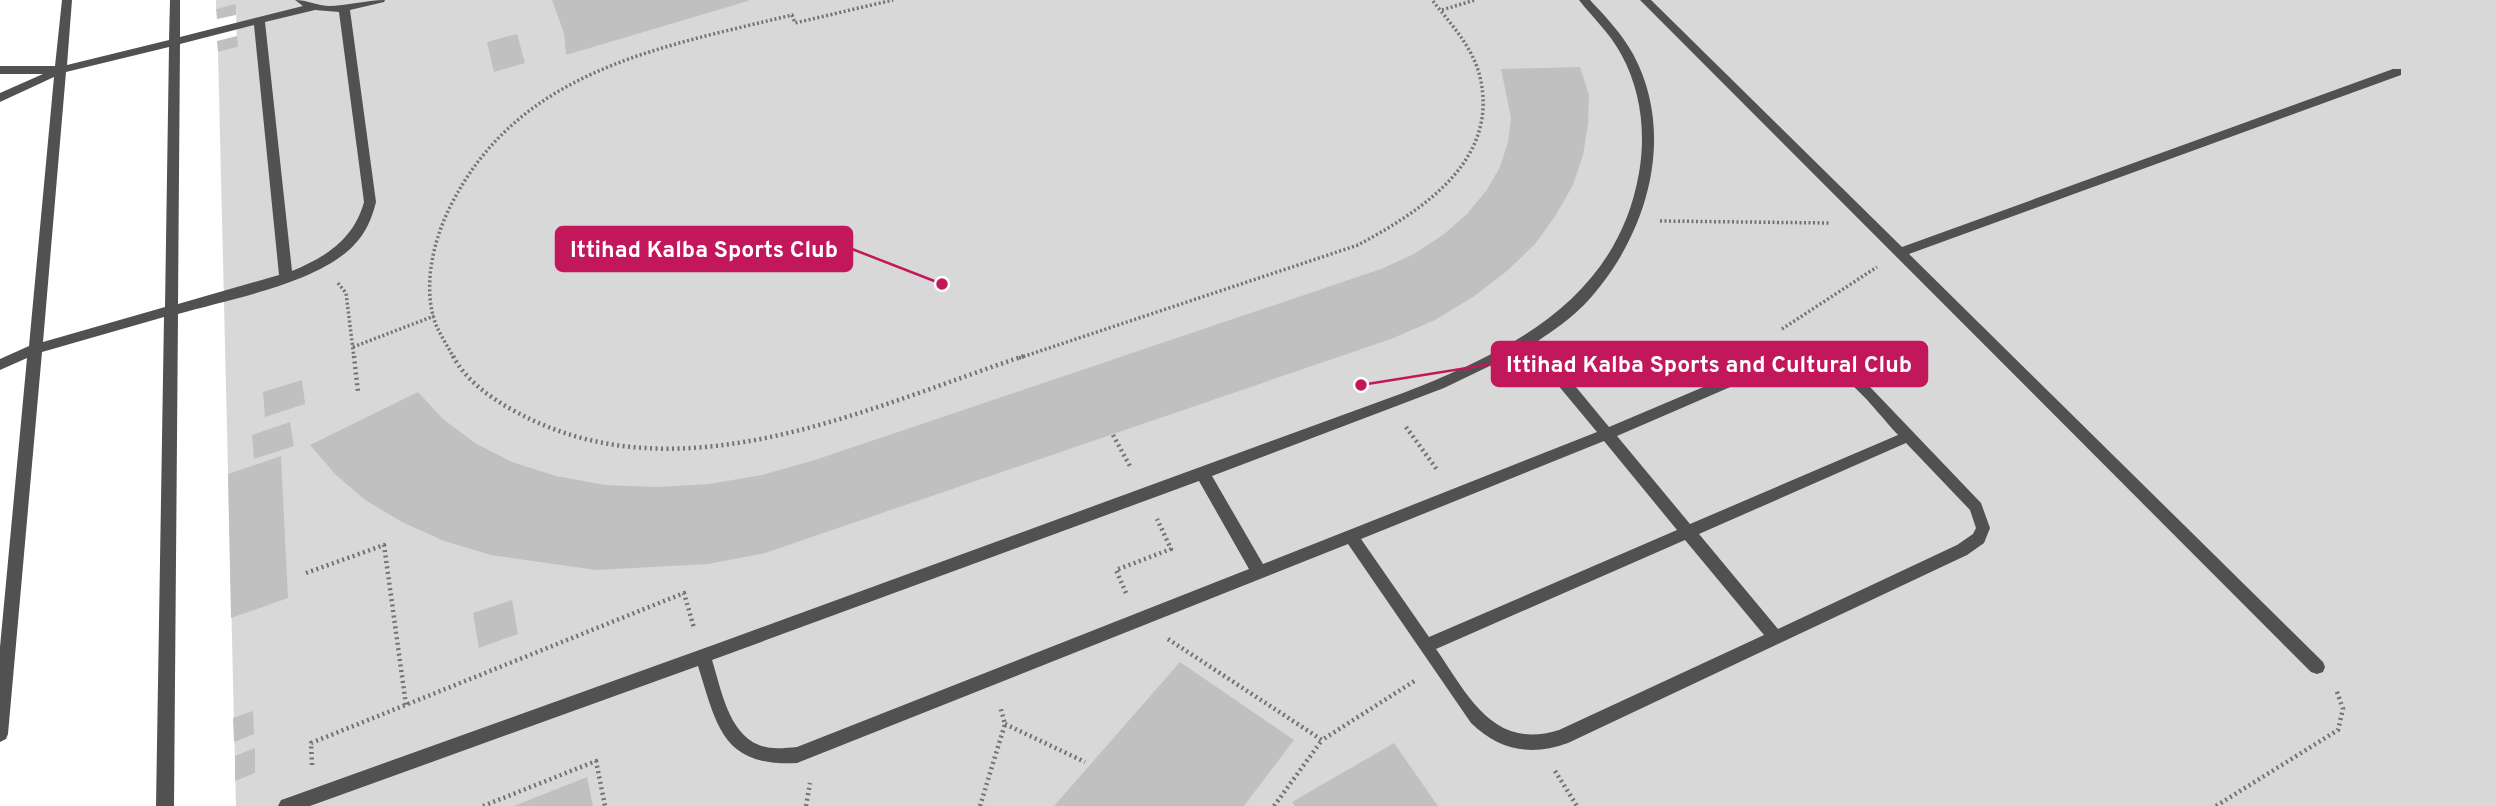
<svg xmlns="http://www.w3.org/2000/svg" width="2496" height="806" font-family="Overpass,sans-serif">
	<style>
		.green { fill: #d8d8d8 }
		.building { fill: #c0c0c0 }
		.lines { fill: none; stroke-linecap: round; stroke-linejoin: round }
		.path-far1 { stroke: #737373; stroke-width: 3.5; stroke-dasharray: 2 2.5; stroke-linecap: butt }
		.path { stroke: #737373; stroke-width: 4.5; stroke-dasharray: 2 3.5; stroke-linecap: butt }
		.service { fill: #515151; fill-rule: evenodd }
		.leader { fill: none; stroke: #c2185b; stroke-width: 2.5 }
		.callout-dot { fill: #c2185b; stroke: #fff; stroke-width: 2.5 }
		.callout { fill: #c2185b; stroke: #c2185b; stroke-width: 2.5 }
		.callout-label { font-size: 23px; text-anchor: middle; font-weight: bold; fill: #fff }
	</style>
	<rect width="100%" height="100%" fill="#fff"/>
	<path class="green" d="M 216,0 L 2496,0 L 2496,806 L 236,806 L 218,52 L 237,47 L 236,5 L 216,9 Z"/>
	<path class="building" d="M 552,0 L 748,0 L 748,1 L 566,55 L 564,33 Z
		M 236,4 L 236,15 L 217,19 L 216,9 Z
		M 517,34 L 525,63 L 494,72 L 487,42 Z
		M 237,36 L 238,47 L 218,52 L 217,41 Z
		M 1580,67 L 1589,95 L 1588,124 L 1583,155 L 1573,185 L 1556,215 L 1535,244 L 1507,271 L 1473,297 L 1435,320 L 1391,339 L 765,553 L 708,564 L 596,570 L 491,555 L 444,541 L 402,522 L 365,500 L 335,474 L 310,445 L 418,392 L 443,419 L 475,443 L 512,462 L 556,476 L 605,485 L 656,487 L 709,484 L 762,475 L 815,460 L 1381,269 L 1414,254 L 1443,235 L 1467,214 L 1486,191 L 1500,167 L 1508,142 L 1511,118 L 1501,69 Z
		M 302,380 L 305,404 L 265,417 L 263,392 Z
		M 290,422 L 294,446 L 254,459 L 252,435 Z
		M 281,456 L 288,598 L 231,618 L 228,474 Z
		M 512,600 L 518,634 L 479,648 L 473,613 Z
		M 1180,662 L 1294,740 L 1244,806 L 1054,806 Z
		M 253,711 L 254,734 L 234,742 L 233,718 Z
		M 1394,743 L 1438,806 L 1295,806 L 1292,802 Z
		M 255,748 L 255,773 L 235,781 L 235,756 Z
		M 587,777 L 593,806 L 514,806 Z"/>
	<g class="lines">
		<path class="path-far1" d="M 1442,10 L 1475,0
			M 1660,221 L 1830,223
			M 338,283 L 346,293 L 354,358
			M 1782,329 L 1877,267
			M 353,347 L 434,316
			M 454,358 C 448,347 441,336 436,325 C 422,288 433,241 450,207 C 518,70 658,48 792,15 L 795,23 L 893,0
			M 1019,358 L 1358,245 C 1421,211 1500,161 1480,77 C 1473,47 1450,23 1432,0"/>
		<path class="path" d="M 354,356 L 358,392
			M 453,356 C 468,385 501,405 530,419 C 689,495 870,407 1024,356
			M 1406,427 L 1438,471
			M 1113,435 L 1131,468
			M 306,573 L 384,545 L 406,705
			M 1126,593 L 1116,570 L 1171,549 L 1157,519
			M 1168,639 L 1322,740 L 1416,680
			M 1005,724 L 1085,762
			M 312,765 L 311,743 L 684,593 L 694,628
			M 1555,771 L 1577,806
			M 483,806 L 596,761 L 605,806
			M 806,806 L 810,783
			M 980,806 L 1005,724 L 1000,706
			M 1274,806 L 1322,740
			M 2216,806 L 2338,730 L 2343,709 L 2336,689"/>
		<path class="service" d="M 62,0 L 72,0 L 67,65 L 169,40 L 170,0 L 180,0 L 180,37 L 303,6 L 295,0 C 307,0 316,5 328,6 C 347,6 366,0 385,0 L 384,2 L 350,10 L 376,202 C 372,218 366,233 354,245 C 317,284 229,299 178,314 L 174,806 L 156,806 L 164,317 L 42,352 L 8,734 L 6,739 L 0,742 L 0,647 L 27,358 L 0,370 L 0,359 L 29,346 L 54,77 L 0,102 L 0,93 L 43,74 L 0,74 L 0,66 L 55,66 ZM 315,10 L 339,12 L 364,202 C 354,239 326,257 292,271 L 265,22 ZM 254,25 L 279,275 L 178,304 L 180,44 ZM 169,47 L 165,307 L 43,342 L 66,72 Z
			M 1579,0 L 1590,0 C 1606,17 1622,34 1633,54 C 1678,137 1646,240 1584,305 C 1570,319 1554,330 1538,341 L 1609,427 L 1779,355 L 1804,350 L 1819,352 L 1850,366 L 1981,503 L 1990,528 L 1984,543 L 1967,555 L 1568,743 C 1531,757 1499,750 1471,723 L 1348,544 L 797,763 C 722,767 717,726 698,666 L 310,806 L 278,806 L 281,800 L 287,798 L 716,644 L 1403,393 C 1511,351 1617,299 1639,173 C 1646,133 1641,90 1621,54 C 1610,33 1593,18 1579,0 ZM 1527,348 L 1597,432 L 1263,564 L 1212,476 L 1444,388 ZM 1804,360 C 1845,366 1871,406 1898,435 L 1690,524 L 1617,436 L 1781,365 ZM 1604,441 L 1677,530 L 1429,637 L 1361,539 ZM 1906,443 L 1970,510 L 1976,528 L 1973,534 L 1957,545 L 1778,629 L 1699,534 ZM 1199,481 L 1249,569 L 797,747 C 784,748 771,750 759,745 C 728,733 721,688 712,660 ZM 1685,540 L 1764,635 L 1559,730 C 1493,751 1468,695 1436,649 Z
			M 1640,0 L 1651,0 L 1902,247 L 2393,69 L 2401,69 L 2401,75 L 1909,254 L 2323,662 L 2325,667 L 2323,672 L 2317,674 L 2311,672 Z"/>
	</g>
	<path class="leader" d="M942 284L852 249M1361 385L1492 364"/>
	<g class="callout-dot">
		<circle cx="942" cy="284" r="7"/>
		<circle cx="1361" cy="385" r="7"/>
	</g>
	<g class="callout">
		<rect x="556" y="227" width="296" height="44" rx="7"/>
		<rect x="1492" y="342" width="435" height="44" rx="7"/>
	</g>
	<g class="callout-label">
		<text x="704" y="257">Ittihad Kalba Sports Club</text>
		<text x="1709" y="372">Ittihad Kalba Sports and Cultural Club</text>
	</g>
</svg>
